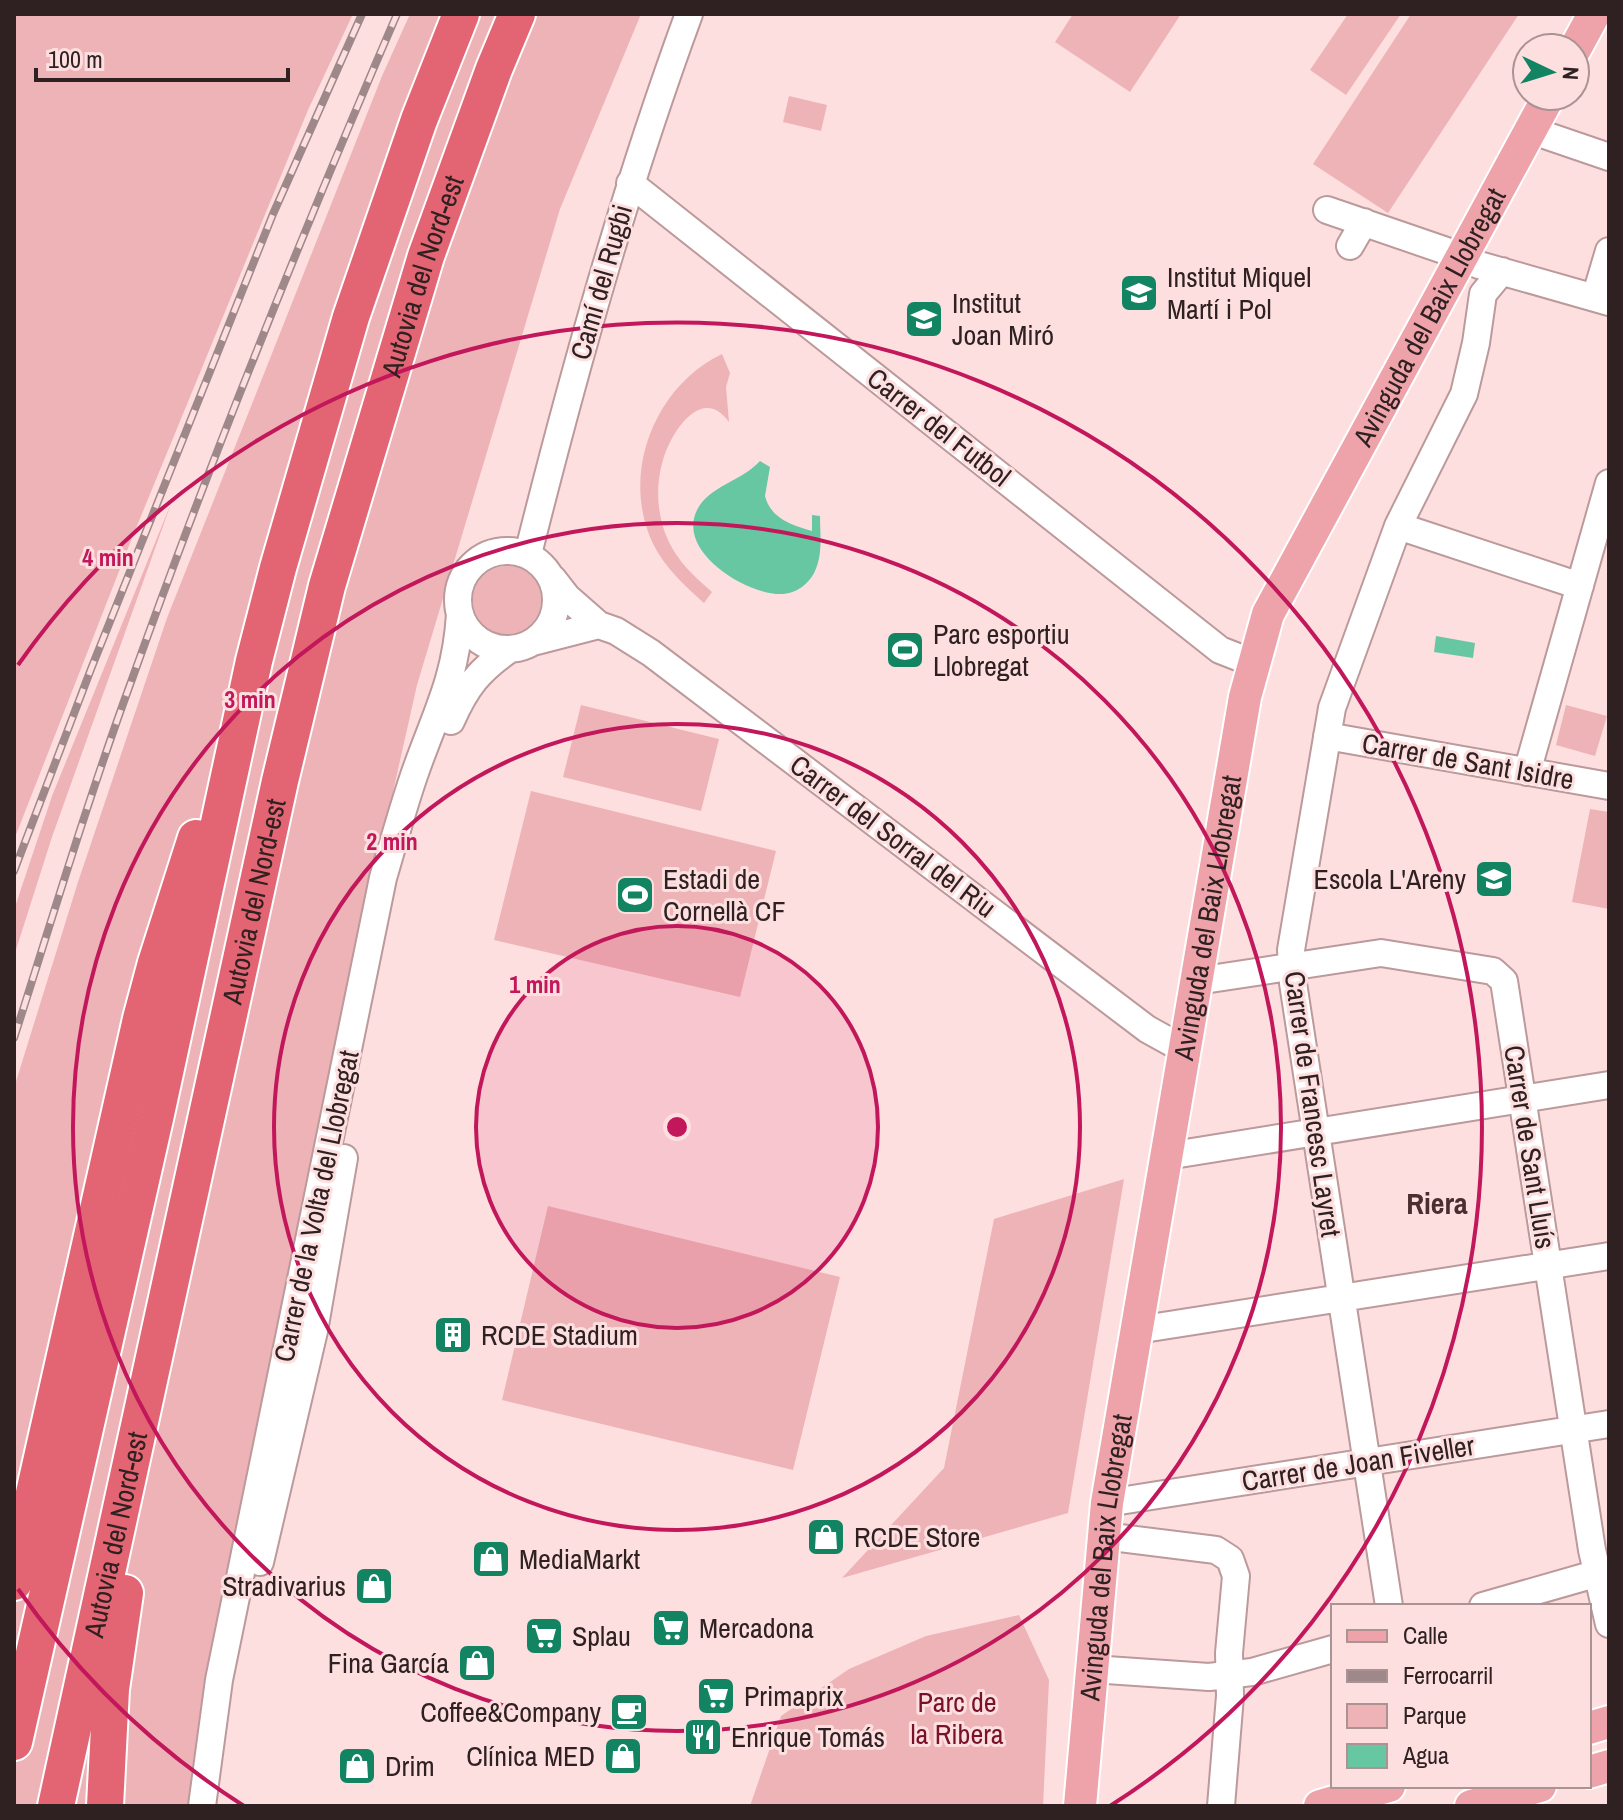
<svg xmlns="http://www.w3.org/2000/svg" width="1623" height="1820" font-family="'Archivo Narrow',sans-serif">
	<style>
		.green { fill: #eeb3b6 }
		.water { fill: #66c7a2 }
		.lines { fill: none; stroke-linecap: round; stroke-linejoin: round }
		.minor-casing { stroke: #bc999a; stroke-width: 30 }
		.major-casing { stroke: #fff; stroke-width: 36 }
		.highway-casing { stroke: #fff; stroke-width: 40 }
		.minor { stroke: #fff; stroke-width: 26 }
		.major { stroke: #eea2aa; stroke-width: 32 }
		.highway { stroke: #e36472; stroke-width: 36 }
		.rail-casing { stroke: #9f8889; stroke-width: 8 }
		.rail { stroke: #fedfe0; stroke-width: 5; stroke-dasharray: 15; stroke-linecap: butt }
		.ring { fill: none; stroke: #c2185b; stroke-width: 4 }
		.labels { text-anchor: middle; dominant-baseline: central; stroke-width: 6; stroke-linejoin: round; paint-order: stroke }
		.street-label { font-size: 28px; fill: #2f2122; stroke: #fedfe0 }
		.poi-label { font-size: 28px; fill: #2f2122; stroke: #fedfe0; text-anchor: start }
		.park-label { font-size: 28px; fill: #791128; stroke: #fedfe0 }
		.neighbourhood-label { font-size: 30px; font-weight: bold; fill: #4a2e30; stroke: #fedfe0 }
		.centre { fill: #c2185b; stroke: #fedfe0; stroke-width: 4 }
		.ring-label { font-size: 24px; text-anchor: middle; font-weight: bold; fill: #c2185b; stroke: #fedfe0; stroke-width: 6; stroke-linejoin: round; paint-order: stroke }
	</style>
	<rect width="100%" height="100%" fill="#fedfe0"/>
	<path class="green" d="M 14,14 L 353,14 L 308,110 L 132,538 L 14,840 Z
		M 410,14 L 641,14 L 560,209 L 417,685 L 330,1072 L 210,1677 L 191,1806 L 14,1806 L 14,1088 L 78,882 L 167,618 L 382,76 Z
		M 1073,14 L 1181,14 L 1130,92 L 1055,42 Z
		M 1348,14 L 1401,14 L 1346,95 L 1310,70 Z
		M 1411,14 L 1519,14 L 1388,213 L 1313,164 Z
		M 789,96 L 827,105 L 821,131 L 783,122 Z
		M 722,354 L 730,373 L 726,387 L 729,422 C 702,384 671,432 663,460 C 655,486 657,516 668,540 C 678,562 695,577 712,592 L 704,603 C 683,584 661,564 650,537 C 622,468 657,385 722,354 Z
		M 172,501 L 52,837 L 14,956 L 14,910 L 52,796 Z
		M473 600a34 34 0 1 1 68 0a34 34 0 1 1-68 0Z
		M 581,705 L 719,739 L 701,811 L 563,777 Z
		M 1566,705 L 1607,716 L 1595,756 L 1556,745 Z
		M 531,791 L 776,851 L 740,997 L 494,940 Z
		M 1590,809 L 1609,812 L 1609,909 L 1572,902 Z
		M 1124,1179 L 1068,1513 L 842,1578 L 944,1468 L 994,1219 Z
		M 548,1206 L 840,1277 L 793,1470 L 502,1400 Z
		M 1019,1615 L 1049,1680 L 1043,1806 L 750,1806 L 781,1716 L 849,1669 L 926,1636 Z"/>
	<path class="water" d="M 760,461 L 770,467 L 765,496 C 771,519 792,525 812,531 L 812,515 L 820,516 C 820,534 823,554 815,571 C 809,584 796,594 781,594 C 747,595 676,552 697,510 C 709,486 742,481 760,461 Z
		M 1436,636 L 1475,643 L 1473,658 L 1434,652 Z"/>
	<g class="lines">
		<defs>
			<path id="minor" d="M 1530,130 L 1609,157
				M 630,183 L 1220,650 L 1253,663
				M 1327,210 L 1461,256 L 1479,265 L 1609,302
				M 1350,246 L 1364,222
				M 1595,298 L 1609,251
				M 1398,526 L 1580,586
				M458 600a49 49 0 1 1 98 0a49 49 0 1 1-98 0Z
				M 528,554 C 574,371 624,191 689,14
				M 553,579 L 567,597 L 599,625 L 616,631 L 651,653 L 1147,1029 L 1185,1050
				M 533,642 L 599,625
				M 451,721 C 466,687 479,670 510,649
				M 1327,736 L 1609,786
				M 1527,772 L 1609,483
				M 1197,981 L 1381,953 L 1493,971 L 1504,981 L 1592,1550 L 1609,1624
				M 1167,1156 L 1609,1085
				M 1137,1330 L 1609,1256
				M 1107,1503 L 1609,1424
				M 1104,1536 L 1216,1550 L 1230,1559 L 1236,1576 L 1229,1653 L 1230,1696 L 1221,1806
				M 260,1562 L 314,1331 L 344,1158
				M 1389,1606 L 1293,983 L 1291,950 L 1332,708 L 1398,526 L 1464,394 L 1476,343 L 1483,294 L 1502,271
				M 1483,1606 L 1609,1570
				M 1092,1669 L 1209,1677 L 1252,1672 L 1333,1649
				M 202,1806 L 219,1680 L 383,878 C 394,841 404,803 417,767 C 438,709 456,677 460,614"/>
			<g id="major">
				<path d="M 1575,49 L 1594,14"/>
				<path d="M 1589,1728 L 1609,1722"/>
				<path d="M 1589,1772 L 1609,1766"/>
				<path id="s1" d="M 1080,1806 L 1107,1503 L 1245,697 L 1268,614 L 1549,96"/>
				<path d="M 1320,1806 L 1389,1786"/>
				<path d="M 1471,1806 L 1540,1786"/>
			</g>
			<g id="highway">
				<path d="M 14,1582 L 141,1019 L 156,963 L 196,838"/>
				<path d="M 14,1742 L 156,1114 L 254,661 L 278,568 L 351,317 L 419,120 L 461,14"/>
				<path id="s2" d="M 56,1806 L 280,781 L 327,586 L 426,256 L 494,69 L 517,14"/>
				<path d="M 105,1806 L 111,1689 L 125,1593"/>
			</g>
		</defs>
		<use href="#minor" class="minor-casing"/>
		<use href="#major" class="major-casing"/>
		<use href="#highway" class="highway-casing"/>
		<use href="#minor" class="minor"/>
		<use href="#major" class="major"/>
		<use href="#highway" class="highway"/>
		<defs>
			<path id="rail" d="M 14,871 L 91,669 L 273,214 L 362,14
				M 14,1038 C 52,919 88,799 131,682 C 212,456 302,234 397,14"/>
		</defs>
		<use href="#rail" class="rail-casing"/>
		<use href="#rail" class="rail"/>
	</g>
	<circle cx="677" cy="1127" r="201" fill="#c2185b" fill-opacity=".12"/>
	<g class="ring">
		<circle cx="677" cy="1127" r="201"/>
		<circle cx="677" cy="1127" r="403"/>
		<circle cx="677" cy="1127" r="604"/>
		<path d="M244 1806A805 805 0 0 1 18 1589M18 665A805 805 0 1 1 1110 1806"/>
	</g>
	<defs>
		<symbol id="school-square" viewBox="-11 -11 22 22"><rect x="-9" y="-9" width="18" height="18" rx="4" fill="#128462" stroke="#fedfe0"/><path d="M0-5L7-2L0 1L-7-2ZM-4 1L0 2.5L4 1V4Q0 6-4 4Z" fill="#fff"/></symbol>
		<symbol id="stadium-square" viewBox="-11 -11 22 22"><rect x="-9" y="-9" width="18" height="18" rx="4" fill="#128462" stroke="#fedfe0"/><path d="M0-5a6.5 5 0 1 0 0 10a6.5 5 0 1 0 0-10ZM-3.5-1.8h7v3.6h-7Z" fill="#fff"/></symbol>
		<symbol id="building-square" viewBox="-11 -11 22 22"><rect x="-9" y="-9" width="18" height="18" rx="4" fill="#128462" stroke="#fedfe0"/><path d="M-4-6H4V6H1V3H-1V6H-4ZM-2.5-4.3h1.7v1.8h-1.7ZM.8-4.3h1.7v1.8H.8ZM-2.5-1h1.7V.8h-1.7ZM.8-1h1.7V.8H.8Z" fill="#fff"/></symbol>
		<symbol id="shop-square" viewBox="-11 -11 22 22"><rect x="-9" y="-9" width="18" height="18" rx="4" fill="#128462" stroke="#fedfe0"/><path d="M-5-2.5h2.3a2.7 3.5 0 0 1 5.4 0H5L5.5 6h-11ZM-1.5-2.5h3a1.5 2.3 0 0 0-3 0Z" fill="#fff"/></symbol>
		<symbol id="supermarket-square" viewBox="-11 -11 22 22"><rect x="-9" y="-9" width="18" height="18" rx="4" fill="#128462" stroke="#fedfe0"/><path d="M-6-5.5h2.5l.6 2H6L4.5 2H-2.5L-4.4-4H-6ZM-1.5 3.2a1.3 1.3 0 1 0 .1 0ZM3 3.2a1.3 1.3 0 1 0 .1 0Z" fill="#fff"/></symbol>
		<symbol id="cafe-square" viewBox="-11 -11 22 22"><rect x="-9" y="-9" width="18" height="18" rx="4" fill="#128462" stroke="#fedfe0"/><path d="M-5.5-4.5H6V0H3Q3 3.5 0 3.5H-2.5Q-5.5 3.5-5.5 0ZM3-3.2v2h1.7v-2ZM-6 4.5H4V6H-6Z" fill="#fff"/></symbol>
		<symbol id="restaurant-square" viewBox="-11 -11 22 22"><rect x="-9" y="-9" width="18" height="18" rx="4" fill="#128462" stroke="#fedfe0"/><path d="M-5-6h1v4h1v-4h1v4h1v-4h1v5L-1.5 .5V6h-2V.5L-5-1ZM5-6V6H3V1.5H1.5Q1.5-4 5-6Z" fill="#fff"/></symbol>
	</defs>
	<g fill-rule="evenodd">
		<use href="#school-square" x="1117" y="271" width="44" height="44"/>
		<use href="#school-square" x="902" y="297" width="44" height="44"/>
		<use href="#stadium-square" x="883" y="628" width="44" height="44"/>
		<use href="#school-square" x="1472" y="857" width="44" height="44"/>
		<use href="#stadium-square" x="613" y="873" width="44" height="44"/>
		<use href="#building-square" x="431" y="1313" width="44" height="44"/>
		<use href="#shop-square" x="804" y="1515" width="44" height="44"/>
		<use href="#shop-square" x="469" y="1537" width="44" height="44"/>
		<use href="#shop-square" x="352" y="1564" width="44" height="44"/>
		<use href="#supermarket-square" x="649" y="1606" width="44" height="44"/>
		<use href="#supermarket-square" x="522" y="1614" width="44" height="44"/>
		<use href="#shop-square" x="455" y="1641" width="44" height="44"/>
		<use href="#supermarket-square" x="694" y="1674" width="44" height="44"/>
		<use href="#cafe-square" x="607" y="1690" width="44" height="44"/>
		<use href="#restaurant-square" x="681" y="1715" width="44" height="44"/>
		<use href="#shop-square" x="601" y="1734" width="44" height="44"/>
		<use href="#shop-square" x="335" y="1744" width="44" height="44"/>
	</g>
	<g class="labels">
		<g class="street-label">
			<text stroke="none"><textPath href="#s2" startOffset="1574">Autovia del Nord-est</textPath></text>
			<text transform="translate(601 282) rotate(-74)">Camí del Rugbi</text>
			<text stroke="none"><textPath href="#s1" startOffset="1546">Avinguda del Baix Llobregat</textPath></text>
			<text transform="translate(939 427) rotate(38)">Carrer del Futbol</text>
			<text transform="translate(1468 761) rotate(10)">Carrer de Sant Isidre</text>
			<text transform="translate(893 836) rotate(37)">Carrer del Sorral del Riu</text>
			<text stroke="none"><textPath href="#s2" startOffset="926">Autovia del Nord-est</textPath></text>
			<text stroke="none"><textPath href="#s1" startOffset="898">Avinguda del Baix Llobregat</textPath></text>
			<text transform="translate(1313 1104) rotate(82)">Carrer de Francesc Layret</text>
			<text transform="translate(1530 1147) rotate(81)">Carrer de Sant Lluís</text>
			<text transform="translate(316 1206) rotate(-78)">Carrer de la Volta del Llobregat</text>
			<text transform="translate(1358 1463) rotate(-9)">Carrer de Joan Fiveller</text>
			<text stroke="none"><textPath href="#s2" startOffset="278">Autovia del Nord-est</textPath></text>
			<text stroke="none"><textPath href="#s1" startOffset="250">Avinguda del Baix Llobregat</textPath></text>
		</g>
		<g class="poi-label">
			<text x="1167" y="277">Institut Miquel<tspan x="1167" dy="32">Martí i Pol</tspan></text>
			<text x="952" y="303">Institut<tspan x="952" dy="32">Joan Miró</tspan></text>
			<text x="933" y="634">Parc esportiu<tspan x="933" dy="32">Llobregat</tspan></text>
			<text x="663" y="879">Estadi de<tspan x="663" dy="32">Cornellà CF</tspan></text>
			<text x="1466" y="879" text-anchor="end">Escola L'Areny</text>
			<text x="481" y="1335">RCDE Stadium</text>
			<text x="854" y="1537">RCDE Store</text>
			<text x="519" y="1559">MediaMarkt</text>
			<text x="346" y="1586" text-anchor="end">Stradivarius</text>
			<text x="699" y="1628">Mercadona</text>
			<text x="572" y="1636">Splau</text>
			<text x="449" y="1663" text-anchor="end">Fina García</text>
			<text x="744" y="1696">Primaprix</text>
			<text x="601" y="1712" text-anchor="end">Coffee&amp;Company</text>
			<text x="731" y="1737">Enrique Tomás</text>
			<text x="595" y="1756" text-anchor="end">Clínica MED</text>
			<text x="385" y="1766">Drim</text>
		</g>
		<g class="park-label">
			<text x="957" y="1702">Parc de<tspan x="957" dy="32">la Ribera</tspan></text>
		</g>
		<g class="neighbourhood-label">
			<text x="1437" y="1203">Riera</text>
		</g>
	</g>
	<circle cx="677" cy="1127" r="12" class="centre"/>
	<g class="ring-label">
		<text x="108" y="566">4 min</text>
		<text x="250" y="708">3 min</text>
		<text x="392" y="850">2 min</text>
		<text x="535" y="993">1 min</text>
	</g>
	<rect width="1623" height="1820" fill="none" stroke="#2f2122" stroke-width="32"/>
	<rect x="1331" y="1604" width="260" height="184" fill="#fedfe0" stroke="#ab9394" stroke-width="2"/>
	<rect x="1347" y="1630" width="40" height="12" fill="#eea2aa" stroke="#ab9394" stroke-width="2"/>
	<text x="1403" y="1644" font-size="24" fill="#2f2122">Calle</text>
	<rect x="1347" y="1670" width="40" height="12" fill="#9f8889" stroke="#ab9394" stroke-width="2"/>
	<text x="1403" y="1684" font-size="24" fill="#2f2122">Ferrocarril</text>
	<rect x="1347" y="1704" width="40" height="24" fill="#eeb3b6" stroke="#ab9394" stroke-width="2"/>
	<text x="1403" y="1724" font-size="24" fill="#2f2122">Parque</text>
	<rect x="1347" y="1744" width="40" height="24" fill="#66c7a2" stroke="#ab9394" stroke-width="2"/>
	<text x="1403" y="1764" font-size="24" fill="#2f2122">Agua</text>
	<g transform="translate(1551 72) rotate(94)"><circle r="38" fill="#fedfe0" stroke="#ab9394" stroke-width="2"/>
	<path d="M0-6L14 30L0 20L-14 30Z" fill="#128462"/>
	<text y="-12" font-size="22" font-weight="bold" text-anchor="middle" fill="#2f2122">N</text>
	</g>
	<path d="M36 68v12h252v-12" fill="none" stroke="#2f2122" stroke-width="4"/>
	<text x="48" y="68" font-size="24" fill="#2f2122" stroke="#fedfe0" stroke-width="6" paint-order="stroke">100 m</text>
</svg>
